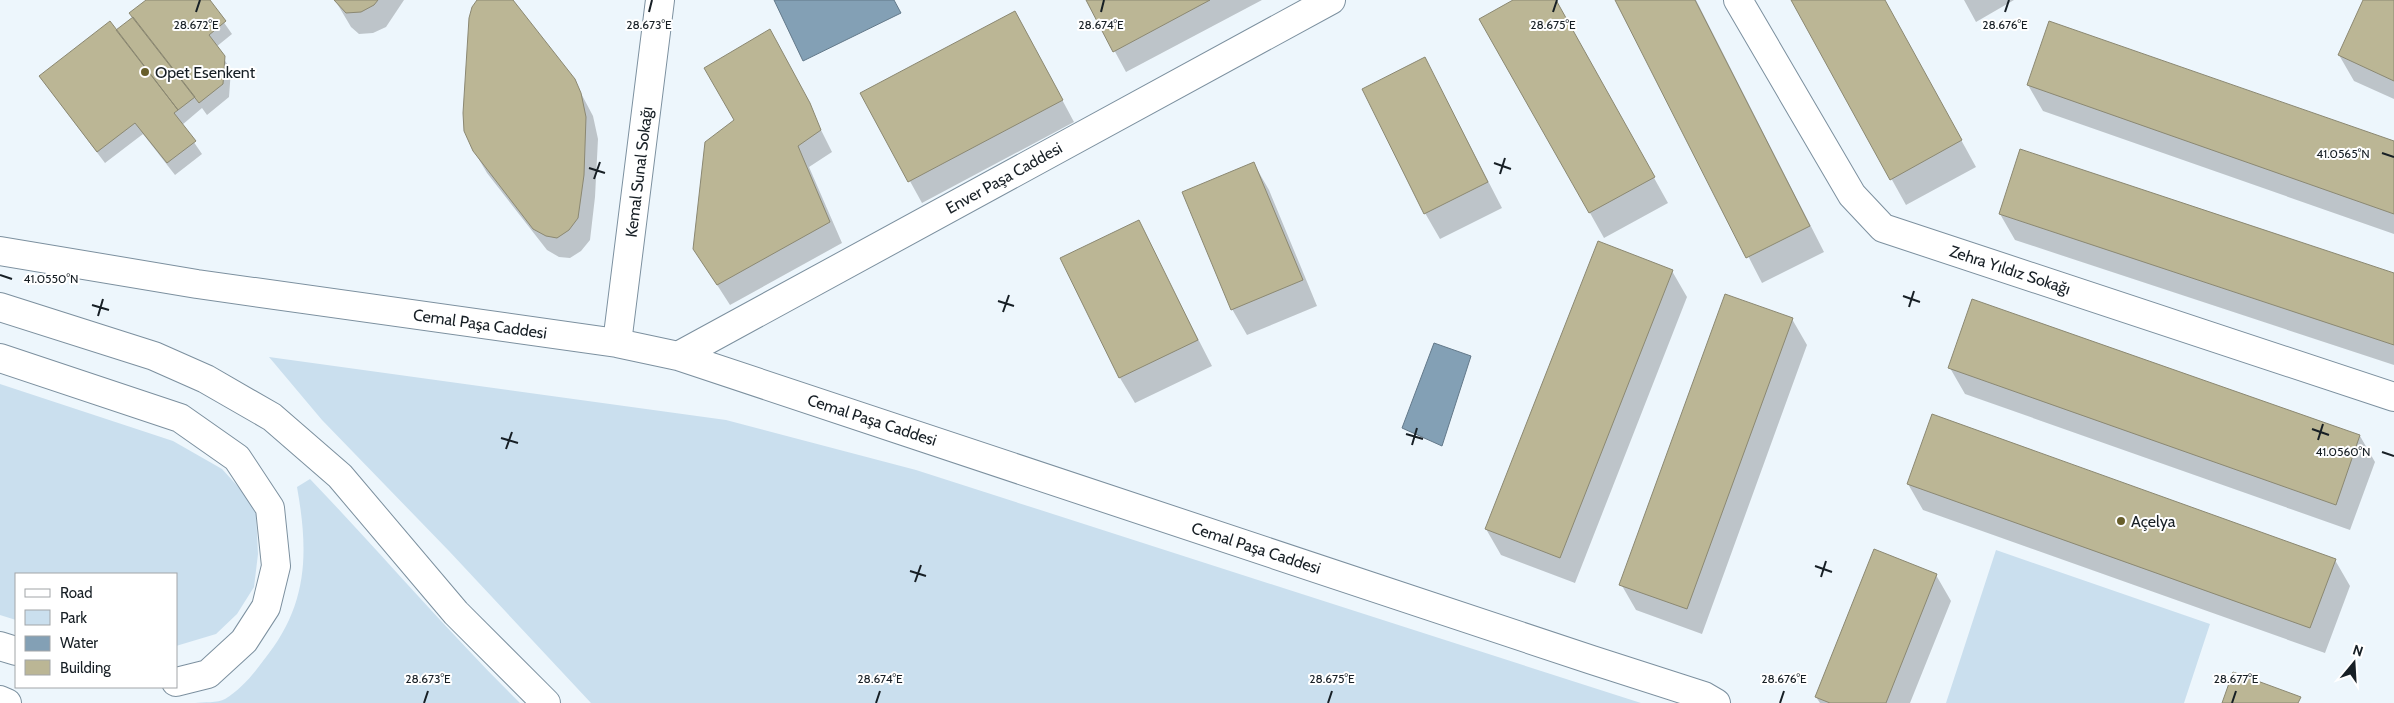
<svg xmlns="http://www.w3.org/2000/svg" width="2394" height="703" font-family="Cabin,sans-serif">
	<style>
		.green { fill: #cadfee }
		.water { fill: #83a0b5; stroke: #63798a }
		.shadow { fill: #0003 }
		.building { fill: #bbb695; stroke: #8b8872 }
		.lines { fill: none; stroke-linecap: round; stroke-linejoin: round }
		.minor-casing { stroke: #7c909f; stroke-width: 30 }
		.primary-casing { stroke: #7c909f; stroke-width: 30 }
		.minor { stroke: #fff; stroke-width: 28 }
		.primary { stroke: #fff; stroke-width: 28 }
		.ticks { fill: none; stroke: #171f25; stroke-width: 2 }
		.poi-dot { fill: #675e2b; stroke: #fff; stroke-width: 2 }
		.labels { text-anchor: middle; dominant-baseline: central; stroke-width: 4; stroke-linejoin: round; paint-order: stroke }
		.poi-label { font-size: 16px; fill: #171f25; stroke: #fff; text-anchor: start }
		.street-label { font-size: 16px; fill: #171f25; stroke: #fff }
		.ticks-label { font-size: 12px; text-anchor: middle; fill: #171f25; stroke: #fff; stroke-width: 4; stroke-linejoin: round; paint-order: stroke }
	</style>
	<rect width="100%" height="100%" fill="#edf6fc"/>
	<path class="green" d="M 269,357 L 726,420 L 916,470 L 1641,703 L 591,703 L 449,551 L 322,420 Z
		M 0,384 L 173,441 L 222,469 L 243,492 L 256,514 L 258,554 L 254,587 L 237,614 L 216,634 L 176,646 L 176,574 L 16,574 L 16,620 L 0,615 Z
		M 310,479 C 381,553 447,631 520,703 L 195,703 C 203,702 218,703 225,699 C 240,690 253,675 263,661 C 308,606 309,554 297,487 Z
		M 1996,550 L 2210,624 L 2184,703 L 1946,703 Z"/>
	<path class="water" d="M 774,0 L 894,0 L 901,13 L 803,61 Z
		M 1434,343 L 1471,356 L 1442,446 L 1402,428 Z"/>
	<path class="shadow" d="M 148,0 L 208,0 L 232,34 L 216,47 L 231,70 L 229,97 L 207,115 L 202,108 L 182,125 L 202,154 L 175,175 L 143,134 L 105,163 L 40,77 L 116,32 L 134,18 Z
		M 335,0 L 404,0 L 386,27 L 373,33 L 359,34 L 351,27 Z
		M 479,0 L 511,0 L 574,80 L 593,116 L 598,139 L 595,197 L 590,240 L 581,251 L 570,258 L 559,257 L 547,250 L 487,173 L 474,151 Z
		M 1087,0 L 1262,0 L 1126,72 Z
		M 1516,0 L 1555,0 L 1668,203 L 1604,238 L 1590,213 Z
		M 1616,0 L 1696,0 L 1824,252 L 1762,283 Z
		M 1792,0 L 1884,0 L 1976,167 L 1906,205 Z
		M 1964,0 L 2014,0 L 1976,22 Z
		M 2365,0 L 2394,0 L 2394,99 L 2354,81 L 2339,55 Z
		M 1027,34 L 1074,122 L 922,203 L 862,94 Z
		M 782,52 L 832,152 L 809,167 L 842,243 L 730,305 L 694,249 L 735,120 Z
		M 1425,59 L 1502,208 L 1440,239 L 1425,213 Z
		M 2028,85 L 2394,142 L 2394,234 L 2043,111 Z
		M 1254,164 L 1269,190 L 1317,306 L 1247,335 L 1232,309 Z
		M 2000,214 L 2394,274 L 2394,365 L 2015,240 Z
		M 1138,222 L 1212,366 L 1135,403 L 1120,378 Z
		M 1672,271 L 1687,297 L 1575,583 L 1501,555 L 1486,529 Z
		M 1973,301 L 2360,436 L 2375,462 L 2350,530 L 1965,394 L 1950,368 Z
		M 1792,319 L 1807,345 L 1702,634 L 1636,610 L 1621,584 Z
		M 1908,484 L 2335,560 L 2350,586 L 2325,653 L 1923,510 Z
		M 1936,575 L 1951,601 L 1910,703 L 1820,703 L 1816,697 Z"/>
	<path class="building" d="M 146,0 L 210,0 L 226,21 L 209,35 L 225,56 L 223,84 L 199,103 L 129,13 Z
		M 334,0 L 378,0 L 374,5 L 361,12 L 346,13 Z
		M 477,0 L 513,0 L 575,79 L 581,93 L 586,117 L 584,175 L 578,218 L 569,230 L 557,238 L 546,236 L 533,229 L 473,151 L 464,131 L 463,113 L 469,18 L 472,7 Z
		M 1086,0 L 1210,0 L 1113,52 Z
		M 1513,0 L 1556,0 L 1655,177 L 1589,213 L 1479,19 Z
		M 1615,0 L 1695,0 L 1810,226 L 1746,258 Z
		M 1791,0 L 1885,0 L 1962,140 L 1890,180 Z
		M 2363,0 L 2394,0 L 2394,81 L 2338,55 Z
		M 1015,11 L 1063,100 L 908,182 L 860,93 Z
		M 133,17 L 195,97 L 178,110 L 116,30 Z
		M 110,21 L 178,110 L 174,113 L 196,141 L 167,163 L 135,123 L 97,152 L 39,76 Z
		M 2049,21 L 2394,141 L 2394,214 L 2027,85 Z
		M 770,29 L 810,103 L 821,130 L 798,146 L 830,222 L 717,285 L 693,249 L 705,142 L 734,120 L 704,68 Z
		M 1425,57 L 1488,182 L 1424,214 L 1362,89 Z
		M 2020,149 L 2394,273 L 2394,345 L 1999,214 Z
		M 1254,162 L 1303,280 L 1231,310 L 1182,192 Z
		M 1139,220 L 1198,340 L 1119,378 L 1060,258 Z
		M 1598,241 L 1673,270 L 1560,558 L 1485,529 Z
		M 1725,294 L 1793,318 L 1687,609 L 1619,585 Z
		M 1972,299 L 2360,435 L 2336,505 L 1948,368 Z
		M 1932,414 L 2336,559 L 2310,628 L 1907,484 Z
		M 1874,549 L 1937,574 L 1886,703 L 1830,703 L 1815,697 Z
		M 2233,672 L 2301,697 L 2298,703 L 2222,703 Z"/>
	<g class="lines">
		<defs>
			<path id="minor" d="M 1738,0 L 1852,195 L 1883,228 L 2394,397
				M 0,251 L 197,284 L 617,343 L 678,356 L 1592,660 L 1704,696 L 1716,703
				M 617,343 L 660,0
				M 678,356 L 1331,0"/>
			<path id="primary" d="M 0,307 L 154,356 L 206,379 L 272,417 L 340,476 L 456,613 L 546,703
				M 0,358 L 180,418 L 237,458 L 270,508 L 276,566 L 266,607 L 244,641 L 208,674 L 176,682
				M 0,646 L 16,651
				M 0,700 L 7,703"/>
		</defs>
		<use href="#minor" class="minor-casing"/>
		<use href="#primary" class="primary-casing"/>
		<use href="#minor" class="minor"/>
		<use href="#primary" class="primary"/>
	</g>
	<path class="ticks" d="M 196,12 L 200,0M 649,12 L 652,0M 1101,12 L 1104,0M 1553,12 L 1557,0M 2005,12 L 2009,0M 2382,153 L 2394,157M 1494,163 L 1511,169M 589,168 L 605,173M 1500,174 L 1505,158M 594,179 L 600,162M 0,275 L 12,279M 1903,296 L 1920,302M 998,301 L 1014,306M 92,305 L 109,310M 1909,307 L 1914,291M 1003,312 L 1009,295M 98,316 L 103,299M 2312,429 L 2329,435M 1406,434 L 1423,439M 501,438 L 518,443M 2318,440 L 2323,424M 1412,445 L 1417,428M 506,449 L 512,432M 2382,452 L 2394,456M 1815,566 L 1832,572M 910,571 L 926,576M 1821,577 L 1826,561M 915,582 L 921,565M 424,703 L 428,691M 876,703 L 880,691M 1328,703 L 1332,691M 1780,703 L 1784,691M 2232,703 L 2236,691"/>
	<g class="poi-dot">
		<circle cx="145" cy="72" r="5"/>
		<circle cx="2121" cy="521" r="5"/>
	</g>
	<g class="labels">
		<g class="poi-label">
			<text x="155" y="72">Opet Esenkent</text>
			<text x="2131" y="521">Açelya</text>
		</g>
		<g class="street-label">
			<text transform="translate(639 172) rotate(-83)">Kemal Sunal Sokağı</text>
			<text transform="translate(1004 178) rotate(-29)">Enver Paşa Caddesi</text>
			<text transform="translate(2010 270) rotate(18)">Zehra Yıldız Sokağı</text>
			<text transform="translate(480 324) rotate(8)">Cemal Paşa Caddesi</text>
			<text transform="translate(872 420) rotate(18)">Cemal Paşa Caddesi</text>
			<text transform="translate(1256 548) rotate(18)">Cemal Paşa Caddesi</text>
		</g>
	</g>
	<g class="ticks-label">
		<text x="196" y="29">28.672°E</text>
		<text x="649" y="29">28.673°E</text>
		<text x="1101" y="29">28.674°E</text>
		<text x="1553" y="29">28.675°E</text>
		<text x="2005" y="29">28.676°E</text>
		<text x="2343" y="158">41.0565°N</text>
		<text x="51" y="283">41.0550°N</text>
		<text x="2343" y="456">41.0560°N</text>
		<text x="428" y="683">28.673°E</text>
		<text x="880" y="683">28.674°E</text>
		<text x="1784" y="683">28.676°E</text>
		<text x="1332" y="683">28.675°E</text>
		<text x="2236" y="683">28.677°E</text>
	</g>
	<rect x="15" y="573" width="162" height="115" fill="#ffffff" stroke="#a2a5a8"/>
	<rect x="25" y="589" width="25" height="8" fill="#ffffff" stroke="#a2a5a8"/>
	<text x="60" y="598" font-size="15" fill="#171f25">Road</text>
	<rect x="25" y="610" width="25" height="15" fill="#cadfee" stroke="#a2a5a8"/>
	<text x="60" y="623" font-size="15" fill="#171f25">Park</text>
	<rect x="25" y="636" width="25" height="15" fill="#83a0b5" stroke="#a2a5a8"/>
	<text x="60" y="648" font-size="15" fill="#171f25">Water</text>
	<rect x="25" y="660" width="25" height="15" fill="#bbb695" stroke="#a2a5a8"/>
	<text x="60" y="673" font-size="15" fill="#171f25">Building</text>
	<g transform="translate(2354 663) rotate(18)" stroke="#ffffff" stroke-width="4" paint-order="stroke">
	<path d="M0-4L9 19L0 12L-9 19Z" fill="#171f25"/>
	<text y="-8" font-size="14" font-weight="bold" text-anchor="middle" fill="#171f25">N</text>
	</g>
</svg>
